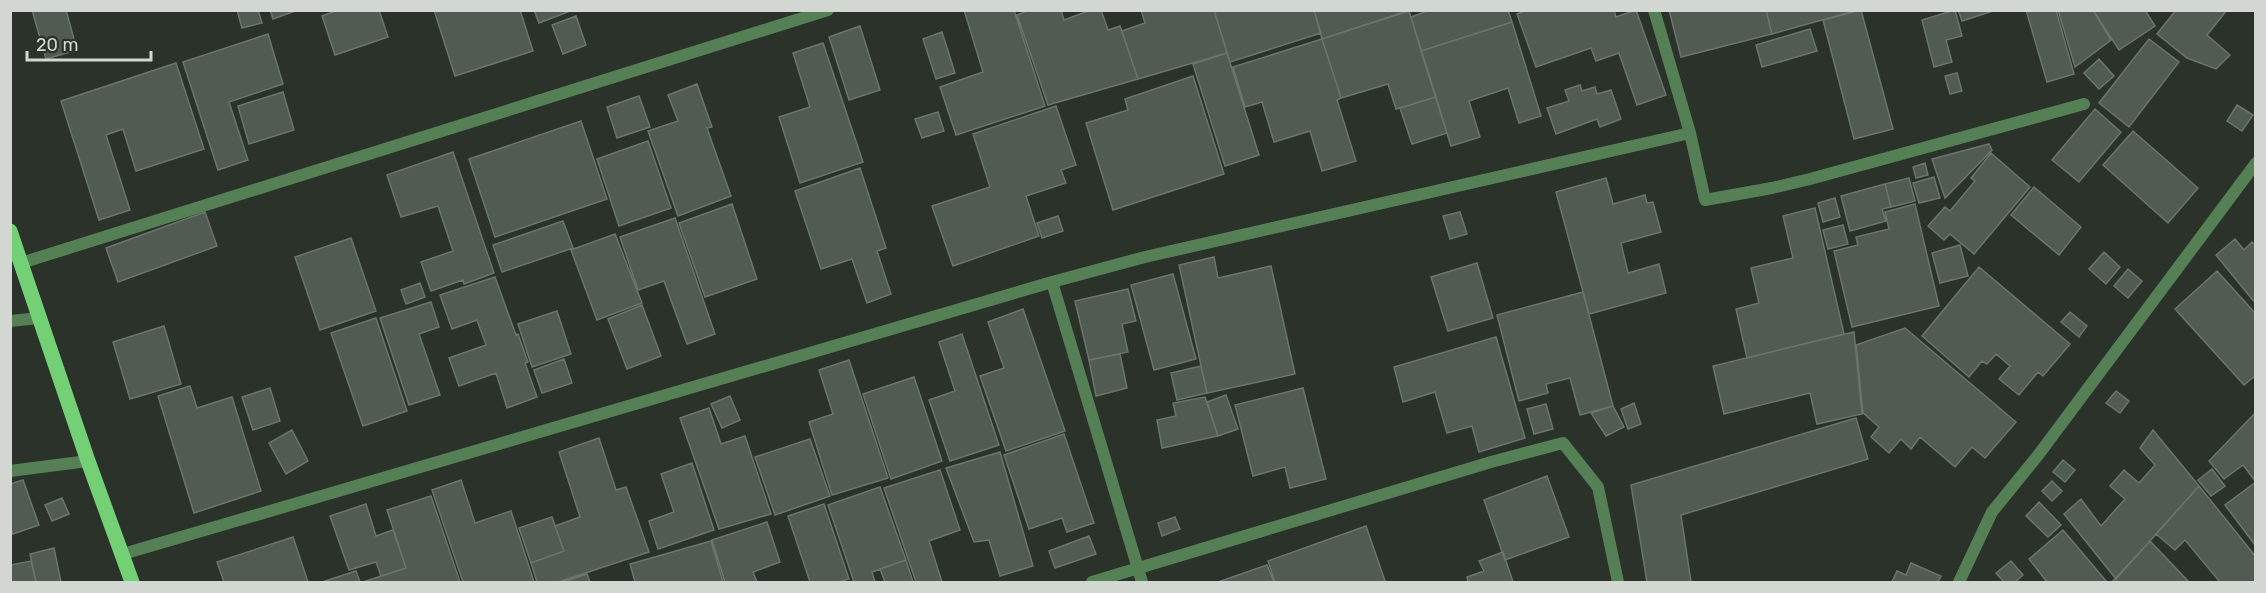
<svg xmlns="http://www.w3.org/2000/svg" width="2266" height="593" font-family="Rubik,sans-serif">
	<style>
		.building { fill: #525b52; stroke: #6b756b; stroke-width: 1.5 }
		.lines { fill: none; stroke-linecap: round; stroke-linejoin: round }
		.lane { stroke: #558055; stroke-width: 12 }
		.street { stroke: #558055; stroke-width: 12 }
		.primary { stroke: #74d075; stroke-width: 15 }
	</style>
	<rect width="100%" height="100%" fill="#2a322a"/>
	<path class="building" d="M 32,10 L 66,10 L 77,50 L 46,59 Z
		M 237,10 L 258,10 L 262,23 L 242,28 Z
		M 270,10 L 298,10 L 273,19 Z
		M 338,10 L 379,10 L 388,37 L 335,55 L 322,16 Z
		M 434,10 L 520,10 L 533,51 L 455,76 Z
		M 534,10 L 568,10 L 568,12 L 539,23 Z
		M 964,10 L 1014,10 L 1045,106 L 956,135 L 940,87 L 983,72 Z
		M 1030,10 L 1061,10 L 1064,20 L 1091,10 L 1101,10 L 1108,30 L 1120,26 L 1138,79 L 1048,105 L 1017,15 Z
		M 1141,10 L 1214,10 L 1227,53 L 1138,79 L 1122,31 L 1145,23 Z
		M 1214,10 L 1314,10 L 1321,33 L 1230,62 Z
		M 1314,10 L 1410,10 L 1322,39 Z
		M 1430,10 L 1508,10 L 1512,22 L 1421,51 L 1411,17 Z
		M 1527,10 L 1614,10 L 1616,17 L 1636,10 L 1666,95 L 1637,105 L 1619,53 L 1596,61 L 1591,48 L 1536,67 L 1517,14 Z
		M 1669,10 L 1766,10 L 1772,34 L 1681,57 Z
		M 1766,10 L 1858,10 L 1772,34 Z
		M 1861,10 L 1893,129 L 1854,139 L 1823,20 Z
		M 1955,10 L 1962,36 L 1946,40 L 1952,62 L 1934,67 L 1922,20 Z
		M 1958,10 L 1996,10 L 1962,21 Z
		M 2026,10 L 2056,10 L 2074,74 L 2047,82 Z
		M 2058,10 L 2093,10 L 2111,40 L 2075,67 Z
		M 2093,10 L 2145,10 L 2155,26 L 2119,50 Z
		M 2176,10 L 2227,10 L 2207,35 L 2230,55 L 2216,69 L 2187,58 L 2157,34 Z
		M 1409,11 L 1436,97 L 1396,109 L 1388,84 L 1341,98 L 1322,39 Z
		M 576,16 L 586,45 L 563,54 L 552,25 Z
		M 1512,22 L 1541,116 L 1519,123 L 1508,88 L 1469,101 L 1480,137 L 1451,146 L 1421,51 Z
		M 860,26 L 880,90 L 849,100 L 829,37 Z
		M 1810,29 L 1817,51 L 1762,67 L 1756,45 Z
		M 942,32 L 955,73 L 936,79 L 923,39 Z
		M 268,34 L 283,84 L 229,102 L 248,160 L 218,170 L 183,62 Z
		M 1322,39 L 1341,98 L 1337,100 L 1356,161 L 1322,171 L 1310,131 L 1274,142 L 1262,102 L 1245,107 L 1233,67 Z
		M 2149,39 L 2179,62 L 2129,127 L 2099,103 Z
		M 823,43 L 863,162 L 800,183 L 779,117 L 810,107 L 793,53 Z
		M 1227,53 L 1259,155 L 1225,166 L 1193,64 Z
		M 2099,59 L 2114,76 L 2099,89 L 2084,73 Z
		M 176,63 L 204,149 L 136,171 L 123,129 L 106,135 L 130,210 L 99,220 L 61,101 Z
		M 1957,73 L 1962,91 L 1950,94 L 1945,76 Z
		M 1193,76 L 1224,174 L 1113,210 L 1086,123 L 1128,110 L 1125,99 Z
		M 697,84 L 712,127 L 707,128 L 731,196 L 678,216 L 648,131 L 678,121 L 668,95 Z
		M 1580,85 L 1582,91 L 1595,87 L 1597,94 L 1611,90 L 1621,119 L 1600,127 L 1597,119 L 1556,134 L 1547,108 L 1569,101 L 1565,90 Z
		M 283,92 L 294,130 L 249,144 L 238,106 Z
		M 639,96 L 650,127 L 617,138 L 607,107 Z
		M 1436,97 L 1447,133 L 1412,144 L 1400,108 Z
		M 2237,105 L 2253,115 L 2242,131 L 2227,121 Z
		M 1056,106 L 1076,165 L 1061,170 L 1066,183 L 1026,196 L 1039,236 L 953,266 L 932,206 L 990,187 L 973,134 Z
		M 2095,109 L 2121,132 L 2079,182 L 2052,160 Z
		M 938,112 L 944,131 L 922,138 L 915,119 Z
		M 581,121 L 607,199 L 495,237 L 469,159 Z
		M 2133,131 L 2198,188 L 2168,223 L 2103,165 Z
		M 648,141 L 671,208 L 619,226 L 597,159 Z
		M 1989,144 L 1992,150 L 1945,198 L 1932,159 Z
		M 453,152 L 494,273 L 464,284 L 463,280 L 431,291 L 421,262 L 453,251 L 438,206 L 401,217 L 387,175 Z
		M 1991,153 L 2030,187 L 1974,254 L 1950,234 L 1944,240 L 1928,226 L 1945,207 L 1950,211 L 1975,181 L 1971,178 Z
		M 1925,163 L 1928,175 L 1916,178 L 1913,167 Z
		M 860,168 L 886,248 L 877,251 L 891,294 L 867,303 L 852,259 L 821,269 L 795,191 Z
		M 1934,177 L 1940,198 L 1919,203 L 1913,183 Z
		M 1606,178 L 1613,204 L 1645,195 L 1647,203 L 1653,202 L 1661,232 L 1621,243 L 1628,273 L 1659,264 L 1666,293 L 1589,314 L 1556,192 Z
		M 1909,178 L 1915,201 L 1891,207 L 1885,184 Z
		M 1885,184 L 1891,207 L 1882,209 L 1886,221 L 1850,231 L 1841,196 Z
		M 2034,187 L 2081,227 L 2059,255 L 2011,215 Z
		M 1835,198 L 1840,217 L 1823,222 L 1818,203 Z
		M 732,204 L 757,279 L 705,297 L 679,223 Z
		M 1915,204 L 1939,306 L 1852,327 L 1834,251 L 1858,245 L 1856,237 L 1889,229 L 1885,212 Z
		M 1815,208 L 1844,334 L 1747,358 L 1736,309 L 1759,303 L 1751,268 L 1793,258 L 1783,216 Z
		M 205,212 L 217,246 L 118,282 L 106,248 Z
		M 1460,212 L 1467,234 L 1450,239 L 1443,216 Z
		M 1058,216 L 1063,231 L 1042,238 L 1037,223 Z
		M 675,218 L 715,334 L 687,344 L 664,281 L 638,290 L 620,237 Z
		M 563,221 L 573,248 L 502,272 L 493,245 Z
		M 1843,225 L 1848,244 L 1828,249 L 1823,230 Z
		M 615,234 L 642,303 L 597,320 L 571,250 Z
		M 351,238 L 376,311 L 320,330 L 295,257 Z
		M 2235,239 L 2244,250 L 2252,242 L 2256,246 L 2256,304 L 2216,255 Z
		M 1960,245 L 1968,276 L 1940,283 L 1932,253 Z
		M 2104,252 L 2120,267 L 2106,284 L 2089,269 Z
		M 1214,257 L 1218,278 L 1271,266 L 1295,374 L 1207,393 L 1179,265 Z
		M 1477,263 L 1493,318 L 1448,331 L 1431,277 Z
		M 1979,267 L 2070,344 L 2043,376 L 2038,372 L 2019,395 L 1999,379 L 2010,366 L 1996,354 L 1987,364 L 1982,361 L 1969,377 L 1922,336 Z
		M 2128,269 L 2142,281 L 2128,298 L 2114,286 Z
		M 2217,271 L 2256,314 L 2256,375 L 2244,385 L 2175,309 Z
		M 1173,274 L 1196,359 L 1154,370 L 1131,285 Z
		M 495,277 L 516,335 L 518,334 L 528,362 L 525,363 L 537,397 L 507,408 L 496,373 L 459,386 L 449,358 L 486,345 L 477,320 L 452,329 L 440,295 Z
		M 420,283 L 425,297 L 406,304 L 401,290 Z
		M 1128,289 L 1136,321 L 1122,324 L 1128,352 L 1089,360 L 1075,301 Z
		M 1583,292 L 1613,406 L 1580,415 L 1570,378 L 1546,384 L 1548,393 L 1519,401 L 1497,315 Z
		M 431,302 L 439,327 L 419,334 L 440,395 L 409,405 L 380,318 Z
		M 642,305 L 661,356 L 627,369 L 608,319 Z
		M 1023,309 L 1065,431 L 1006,451 L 980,376 L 1004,368 L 988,322 Z
		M 557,311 L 571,354 L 532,367 L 518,324 Z
		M 2070,312 L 2087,326 L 2079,337 L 2061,322 Z
		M 376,318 L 407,411 L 363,426 L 331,333 Z
		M 164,326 L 181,384 L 130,399 L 113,342 Z
		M 1905,328 L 2016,422 L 1985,458 L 1972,447 L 1955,467 L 1920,437 L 1911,449 L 1901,439 L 1889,453 L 1871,437 L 1879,427 L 1863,413 L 1856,345 Z
		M 1854,332 L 1862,414 L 1817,424 L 1810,393 L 1724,414 L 1713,366 Z
		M 962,334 L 999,445 L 950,461 L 929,400 L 955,391 L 939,342 Z
		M 1496,337 L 1525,438 L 1479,452 L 1472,426 L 1447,433 L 1435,392 L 1403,402 L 1394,367 Z
		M 1120,354 L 1127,388 L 1096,396 L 1089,360 Z
		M 564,359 L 572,383 L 542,393 L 534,370 Z
		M 849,360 L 888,478 L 832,495 L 809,422 L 833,414 L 819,370 Z
		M 1201,366 L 1207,393 L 1177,400 L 1171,373 Z
		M 914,377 L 942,461 L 891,479 L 863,394 Z
		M 190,386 L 197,408 L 232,397 L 261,491 L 194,513 L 158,396 Z
		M 270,388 L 280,421 L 253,430 L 242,397 Z
		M 1303,388 L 1326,479 L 1290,488 L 1285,467 L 1253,476 L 1235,405 Z
		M 2116,391 L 2129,401 L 2120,413 L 2106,403 Z
		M 1226,395 L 1238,429 L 1218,436 L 1207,402 Z
		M 730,396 L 740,420 L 722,428 L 711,404 Z
		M 1205,397 L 1218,436 L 1162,448 L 1157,420 L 1176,416 L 1173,403 Z
		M 1634,403 L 1641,424 L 1628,429 L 1621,409 Z
		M 1546,404 L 1553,429 L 1534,434 L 1527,409 Z
		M 1613,406 L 1624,427 L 1606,436 L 1591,413 Z
		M 709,408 L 721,444 L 745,436 L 771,514 L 719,529 L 680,418 Z
		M 2256,412 L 2256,482 L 2243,465 L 2224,479 L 2209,461 Z
		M 1856,418 L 1868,459 L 1681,515 L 1691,582 L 1647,582 L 1631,485 Z
		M 292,430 L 308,461 L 286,474 L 269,443 Z
		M 2153,430 L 2199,486 L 2116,579 L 2064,514 L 2081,499 L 2101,526 L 2125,499 L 2110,486 L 2124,470 L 2139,483 L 2155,465 L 2140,448 Z
		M 1064,434 L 1094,523 L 1067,532 L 1062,518 L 1029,529 L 1004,455 Z
		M 599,438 L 616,490 L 626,487 L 649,552 L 558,582 L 537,582 L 531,563 L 564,551 L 555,526 L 580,517 L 559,452 Z
		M 810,439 L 830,496 L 775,515 L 755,457 Z
		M 1000,452 L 1033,566 L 1000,576 L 989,540 L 974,542 L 946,468 Z
		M 2063,460 L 2075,470 L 2065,482 L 2053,472 Z
		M 692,463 L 714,530 L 658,549 L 649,521 L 674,512 L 661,474 Z
		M 2212,469 L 2225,486 L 2211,496 L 2198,480 Z
		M 940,470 L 960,530 L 929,541 L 942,582 L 916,582 L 884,488 Z
		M 1547,476 L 1569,537 L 1505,560 L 1484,500 Z
		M 23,480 L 39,525 L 13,534 L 10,527 L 10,484 Z
		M 461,480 L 475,523 L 511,511 L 534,582 L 463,582 L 432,490 Z
		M 2052,481 L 2062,491 L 2052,501 L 2042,491 Z
		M 2256,482 L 2256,544 L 2255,545 L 2225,505 Z
		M 2199,486 L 2256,557 L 2256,582 L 2220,582 L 2185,540 L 2175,550 L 2156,534 Z
		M 880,487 L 906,560 L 872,572 L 875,582 L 854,582 L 828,505 Z
		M 431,496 L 460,582 L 363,582 L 406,568 L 387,510 Z
		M 62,498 L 69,514 L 52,521 L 45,505 Z
		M 2039,502 L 2061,525 L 2048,537 L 2026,516 Z
		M 366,504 L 376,536 L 393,530 L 406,568 L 381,576 L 376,562 L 349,570 L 330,516 Z
		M 824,504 L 849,579 L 838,582 L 810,582 L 788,516 Z
		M 552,517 L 564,551 L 531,563 L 519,528 Z
		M 1175,517 L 1180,529 L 1162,536 L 1158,523 Z
		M 767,522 L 780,562 L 753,572 L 757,582 L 725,582 L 712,540 Z
		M 1366,526 L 1385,581 L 1380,582 L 1275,582 L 1268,561 Z
		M 2063,530 L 2107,582 L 2047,582 L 2029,559 Z
		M 1089,536 L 1096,554 L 1055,568 L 1049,551 Z
		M 293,537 L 308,582 L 224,582 L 217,562 Z
		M 711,541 L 723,582 L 635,582 L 630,564 Z
		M 2150,541 L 2189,582 L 2112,582 Z
		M 54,548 L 61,582 L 36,582 L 30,554 Z
		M 1503,552 L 1513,582 L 1468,582 L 1467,577 L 1484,571 L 1479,561 Z
		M 906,560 L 913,582 L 885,582 L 880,569 Z
		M 31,561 L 36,582 L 10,582 L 10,565 Z
		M 2011,561 L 2023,575 L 2015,582 L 2004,582 L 1996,573 Z
		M 1911,563 L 1941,576 L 1938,582 L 1892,582 L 1897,571 L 1906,575 Z
		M 1267,565 L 1274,582 L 1218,582 Z
		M 356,571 L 360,582 L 322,582 Z
		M 587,574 L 590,582 L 563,582 Z"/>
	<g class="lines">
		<path class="lane" d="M 10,471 L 88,461"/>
		<path class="street" d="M 1654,10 L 1690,133 L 1705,200 L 1772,188 L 1810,179 L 2084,104
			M 21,263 L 828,10
			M 1052,282 L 1142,582
			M 10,321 L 39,318
			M 123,554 L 1052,282 L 1145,257 L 1690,133
			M 1092,582 L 1491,462 L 1563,443 L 1598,487 L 1618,582
			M 1959,582 L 1992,512 L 2039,454 L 2256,163"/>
		<path class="primary" d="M 10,231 L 88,461 L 132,582"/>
	</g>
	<rect width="2266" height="593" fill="none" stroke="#d2d7d2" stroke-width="24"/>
	<path d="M27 51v9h124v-9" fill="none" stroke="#d2d7d2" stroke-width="3"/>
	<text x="36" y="51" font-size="18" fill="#d2d7d2" stroke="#2a322a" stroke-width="4.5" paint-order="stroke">20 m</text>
</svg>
